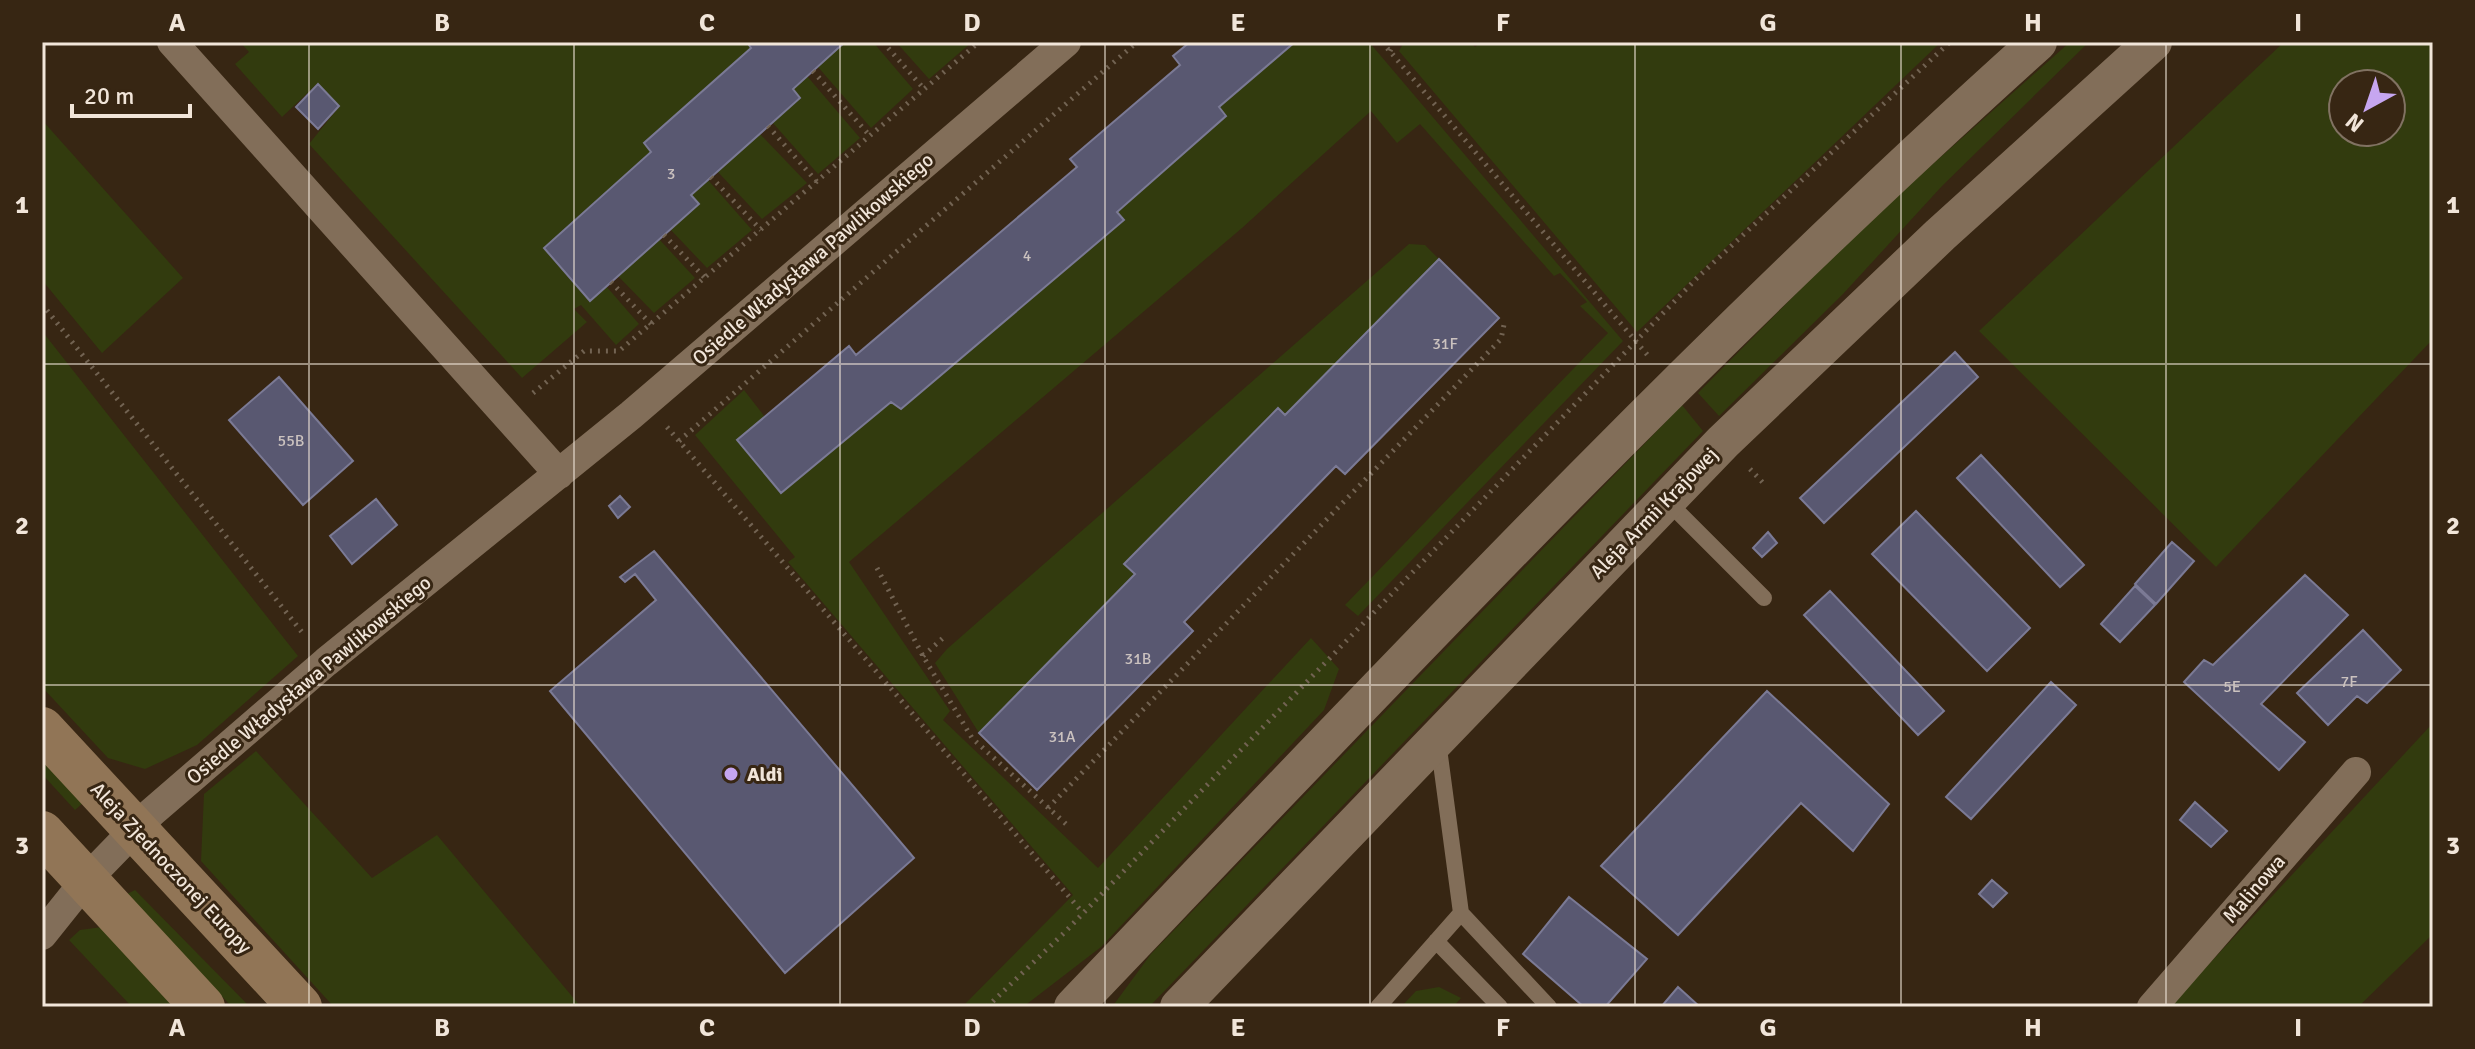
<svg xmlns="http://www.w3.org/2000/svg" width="2475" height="1049" font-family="Signika,sans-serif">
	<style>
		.green { fill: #323b0e; fill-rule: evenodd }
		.building { fill: #595871; stroke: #7b7a95; stroke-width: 2 }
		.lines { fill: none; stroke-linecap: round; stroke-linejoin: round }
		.path { stroke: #726352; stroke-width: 5; stroke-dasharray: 2 6; stroke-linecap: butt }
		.service { stroke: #826e59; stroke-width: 16 }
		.minor { stroke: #826e59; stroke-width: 30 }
		.tertiary { stroke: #826e59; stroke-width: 38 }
		.secondary { stroke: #917556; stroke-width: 44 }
		.grid { fill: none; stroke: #f1e5d9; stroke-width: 2; stroke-opacity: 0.55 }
		.poi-dot { fill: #c6a6f0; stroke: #372613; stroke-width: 3 }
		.labels { text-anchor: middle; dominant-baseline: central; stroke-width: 6; stroke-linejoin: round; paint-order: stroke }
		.number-label { font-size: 16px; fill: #cbc2bf }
		.street-label { font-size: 20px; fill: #f1e5d9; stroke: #372613 }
		.poi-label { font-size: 20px; font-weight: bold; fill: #f1e5d9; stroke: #372613; text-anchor: start }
		.neatline { fill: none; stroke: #f1e5d9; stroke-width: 3 }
		.grid-label { font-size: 26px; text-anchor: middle; font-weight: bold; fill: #f1e5d9 }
	</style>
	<rect width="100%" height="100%" fill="#372613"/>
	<path class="green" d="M 240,42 L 747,42 L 751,48 L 644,143 L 651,152 L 544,248 L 589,301 L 606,286 L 639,324 L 616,345 L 581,305 L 574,309 L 587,322 L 522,378 L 309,144 L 339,107 L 317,84 L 282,117 L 235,64 L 249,52 Z
		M 845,42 L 873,42 L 913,89 L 871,128 L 818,67 Z
		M 896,42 L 972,42 L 929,79 Z
		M 1295,42 L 1369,42 L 1623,341 L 1358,616 L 1345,605 L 1608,333 L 1580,306 L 1587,302 L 1560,273 L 1554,276 L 1420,124 L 1397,143 L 1371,111 L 1242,228 L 849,562 L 950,711 L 943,720 L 1098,868 L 1311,638 L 1339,669 L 1324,710 L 1101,947 L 1023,1007 L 962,1007 L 1073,895 L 788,562 L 795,557 L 695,435 L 744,390 L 765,417 L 737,441 L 782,492 L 891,402 L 901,409 L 1123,221 L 1117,212 L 1226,116 L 1219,107 Z
		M 1404,42 L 1471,42 L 1475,47 L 1481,42 L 1941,42 L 1637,332 L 1399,51 Z
		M 2070,42 L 2089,42 L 1942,186 L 1843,294 L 1719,416 L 1698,393 L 1863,226 Z
		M 2284,42 L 2433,42 L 2433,339 L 2216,567 L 1979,331 ZM 2343,84 L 2391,84 L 2391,132 L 2343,132 Z
		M 807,76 L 860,138 L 818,174 L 772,122 L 793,89 Z
		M 42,120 L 183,278 L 102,353 L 42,280 Z
		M 760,134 L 807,183 L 762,219 L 717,171 Z
		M 708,180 L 752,230 L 707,268 L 670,229 L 698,203 L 691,195 Z
		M 659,239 L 695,278 L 654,313 L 618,276 Z
		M 1409,244 L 1425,245 L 1439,259 L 1285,415 L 1277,408 L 1125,564 L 1135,574 L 979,733 L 935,663 L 947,649 Z
		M 42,331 L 298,656 L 197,745 L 145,769 L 108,758 L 42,687 Z
		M 1682,405 L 1703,431 L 1149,1007 L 1112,1007 L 1151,954 Z
		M 2433,723 L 2433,934 L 2358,1007 L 2169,1007 Z
		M 256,751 L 372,878 L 437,835 L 581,1007 L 334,1007 L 201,861 L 204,794 Z
		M 42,759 L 83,803 L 75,810 L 42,774 Z
		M 135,890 L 250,1007 L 232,1007 L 127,894 Z
		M 102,927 L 177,1007 L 132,1007 L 69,940 L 80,930 Z
		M 1439,987 L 1461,998 L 1453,1007 L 1401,1007 L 1416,991 Z"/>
	<path class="building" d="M 747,42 L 845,42 L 793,89 L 800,98 L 691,195 L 699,204 L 590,301 L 544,248 L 651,152 L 644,143 L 751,48 Z
		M 1190,42 L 1295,42 L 1219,107 L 1226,116 L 1117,212 L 1124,220 L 901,409 L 891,402 L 781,493 L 737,440 L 849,346 L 856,355 L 1077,167 L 1070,159 L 1180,65 L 1173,56 Z
		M 318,84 L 339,106 L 318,129 L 296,107 Z
		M 1439,259 L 1499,318 L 1345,474 L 1336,466 L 1184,622 L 1193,631 L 1037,790 L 979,733 L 1135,574 L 1124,564 L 1278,408 L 1285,415 Z
		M 1955,352 L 1978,377 L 1824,523 L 1800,498 Z
		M 279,377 L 353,461 L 303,505 L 229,420 Z
		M 1981,455 L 2084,565 L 2060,587 L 1957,478 Z
		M 620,496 L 630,507 L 618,518 L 609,506 Z
		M 376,499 L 397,525 L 352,564 L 330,536 Z
		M 1916,511 L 2030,628 L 1987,671 L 1872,554 Z
		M 1768,532 L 1777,543 L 1762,557 L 1753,548 Z
		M 2172,542 L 2194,561 L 2156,604 L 2135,584 Z
		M 654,551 L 914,858 L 785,973 L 550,691 L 656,600 L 635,574 L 625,582 L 620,577 Z
		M 2305,575 L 2348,615 L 2261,704 L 2305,742 L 2279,770 L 2184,682 L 2204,660 L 2213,665 Z
		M 2135,586 L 2155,605 L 2120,642 L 2101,624 Z
		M 1830,591 L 1944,711 L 1918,735 L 1804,615 Z
		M 2363,630 L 2401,670 L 2367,703 L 2357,696 L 2328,725 L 2297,693 Z
		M 2051,682 L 2076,705 L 1971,819 L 1946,797 Z
		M 1767,691 L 1889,804 L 1853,851 L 1801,803 L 1678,935 L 1601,866 Z
		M 2195,802 L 2227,831 L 2211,847 L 2180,820 Z
		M 1992,880 L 2007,893 L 1993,907 L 1979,894 Z
		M 1569,897 L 1647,959 L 1605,1007 L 1584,1007 L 1523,954 Z
		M 1678,987 L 1700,1007 L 1661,1007 Z"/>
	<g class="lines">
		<path class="path" d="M 883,42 L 924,89
			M 1382,42 L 1650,358
			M 1390,51 L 1394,42
			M 813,71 L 870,136
			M 768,126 L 817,182
			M 711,177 L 761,230
			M 664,235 L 705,278
			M 611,282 L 651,324
			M 42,304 L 305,636
			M 533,393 L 584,351 L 619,351 L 979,42
			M 667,427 L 1083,913
			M 679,441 L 1137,42
			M 1750,469 L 1766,486
			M 877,568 L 923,656 L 972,738 L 1066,824
			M 923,656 L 943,638
			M 1048,808 L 1501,339 L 1505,320
			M 987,1007 L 1065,932 L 1697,278 L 1950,42"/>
		<path class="service" d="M 1667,501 L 1764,598
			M 1461,913 L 1549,1007
			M 1436,941 L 1500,1007
			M 1378,1007 L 1461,913 L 1438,741"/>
		<path class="minor" d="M 172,42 L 559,474
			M 42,935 L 86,880 L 151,813 L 326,662 L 631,415 L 1066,42
			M 2152,1007 L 2356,772"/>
		<path class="tertiary" d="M 1073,1007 C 1387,678 1699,346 2038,42
			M 1179,1007 L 1723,442 L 1940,235 L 2153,42"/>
		<path class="secondary" d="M 42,729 L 300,1007
			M 42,833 L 203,1007"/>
	</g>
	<path class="grid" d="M 309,42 L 309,1007M 574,42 L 574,1007M 840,42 L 840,1007M 1105,42 L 1105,1007M 1370,42 L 1370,1007M 1635,42 L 1635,1007M 1901,42 L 1901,1007M 2166,42 L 2166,1007M 42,364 L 2433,364M 42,685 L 2433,685"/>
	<circle class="poi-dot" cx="731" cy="774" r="8"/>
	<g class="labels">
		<g class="number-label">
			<text x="671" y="174">3</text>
			<text x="1027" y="256">4</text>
			<text x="1445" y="344">31F</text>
			<text x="291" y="441">55B</text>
			<text x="1138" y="659">31B</text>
			<text x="2349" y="682">7F</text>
			<text x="2232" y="687">5E</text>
			<text x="1062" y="737">31A</text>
		</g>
		<g class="street-label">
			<text transform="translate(813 259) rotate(-41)">Osiedle Władysława Pawlikowskiego</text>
			<text transform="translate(1654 513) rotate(-46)">Aleja Armii Krajowej</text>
			<text transform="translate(309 680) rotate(-40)">Osiedle Władysława Pawlikowskiego</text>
			<text transform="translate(171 868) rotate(47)">Aleja Zjednoczonej Europy</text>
			<text transform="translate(2254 889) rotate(-49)">Malinowa</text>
		</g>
		<g class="poi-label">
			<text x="747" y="774">Aldi</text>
		</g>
	</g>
	<rect width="2475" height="1049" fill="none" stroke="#372613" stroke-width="88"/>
	<g transform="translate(2367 108) rotate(220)"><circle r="38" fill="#372613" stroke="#817262" stroke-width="2"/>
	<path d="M0-6L14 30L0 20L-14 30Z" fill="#c6a6f0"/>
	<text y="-12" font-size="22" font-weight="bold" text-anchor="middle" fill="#f1e5d9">N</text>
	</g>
	<path d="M72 104v12h118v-12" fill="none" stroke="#f1e5d9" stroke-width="4"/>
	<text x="84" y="104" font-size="24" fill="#f1e5d9" stroke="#372613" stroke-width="6" paint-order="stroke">20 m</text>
	<rect x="44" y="44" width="2387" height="961" class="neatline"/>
	<g class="grid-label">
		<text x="177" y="31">A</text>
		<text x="442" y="31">B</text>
		<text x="707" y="31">C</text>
		<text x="972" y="31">D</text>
		<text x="1238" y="31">E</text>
		<text x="1503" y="31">F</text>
		<text x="1768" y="31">G</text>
		<text x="2033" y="31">H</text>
		<text x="2298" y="31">I</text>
		<text x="22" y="213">1</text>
		<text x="2453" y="213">1</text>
		<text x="22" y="534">2</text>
		<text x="2453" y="534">2</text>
		<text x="22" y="854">3</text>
		<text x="2453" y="854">3</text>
		<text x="177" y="1036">A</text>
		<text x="442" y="1036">B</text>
		<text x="707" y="1036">C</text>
		<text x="972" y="1036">D</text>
		<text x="1238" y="1036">E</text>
		<text x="1503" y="1036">F</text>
		<text x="1768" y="1036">G</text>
		<text x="2033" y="1036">H</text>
		<text x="2298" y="1036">I</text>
	</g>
</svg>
